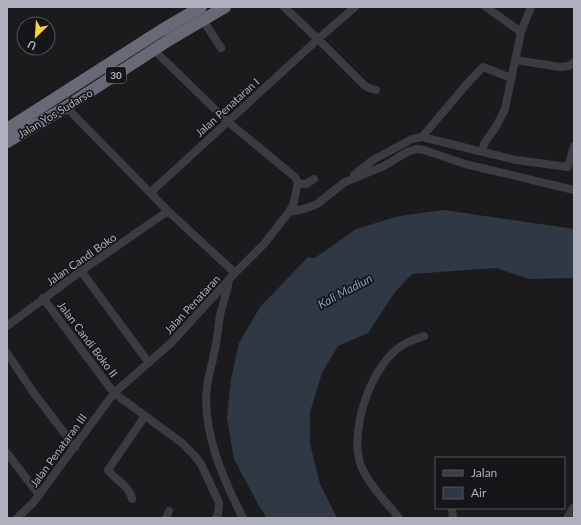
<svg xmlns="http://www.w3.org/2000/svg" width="581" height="525" font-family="Lato,sans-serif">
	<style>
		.water { fill: #2f3843 }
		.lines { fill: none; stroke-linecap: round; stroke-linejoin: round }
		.minor { stroke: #3b3c43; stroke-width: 8 }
		.highway { stroke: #676974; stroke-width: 12 }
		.labels { text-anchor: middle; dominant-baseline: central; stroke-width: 3.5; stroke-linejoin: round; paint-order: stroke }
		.shield { fill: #161618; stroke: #80828c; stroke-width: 1 }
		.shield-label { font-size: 10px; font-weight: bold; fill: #adb0bd }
		.street-label { font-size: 11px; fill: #adb0bd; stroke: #161618 }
		.water-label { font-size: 12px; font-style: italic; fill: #8398b9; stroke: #161618 }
	</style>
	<rect width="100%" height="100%" fill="#1b1b1d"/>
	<path class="water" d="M 444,210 L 574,229 L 574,278 L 529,279 L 496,268 L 412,274 L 395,292 L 368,333 L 338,346 L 322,373 L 310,412 L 310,444 L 320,484 L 337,518 L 267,518 L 259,506 L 234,459 L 227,418 L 231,379 L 239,343 L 260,307 L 308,257 L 315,258 L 356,229 L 399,216 Z"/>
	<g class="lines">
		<path class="minor" d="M 284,7 L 318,39 L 364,85 L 369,88 L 376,90
			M 486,7 L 521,32
			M 203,20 L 221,48
			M 516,60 L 560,67 L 569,66 L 574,62
			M 66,107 L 168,211 L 235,273
			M 422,137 L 466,85 L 483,67 L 511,78
			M 482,151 L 484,144 L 497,125 L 505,109 L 521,32 L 531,7
			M 354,175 L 373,160 L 412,139 L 422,137 L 516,160 L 568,167 L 574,146
			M 298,183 L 306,184 L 314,179
			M 151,192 L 318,39 L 355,7
			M 289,212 L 304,209 L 317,204 L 345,182 L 384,166 L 407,152 L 416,149 L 424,150 L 465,164 L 574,190
			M 81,271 L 149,363
			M 229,280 C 227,292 223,303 220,315 C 218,328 217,342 214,354 C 212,365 208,376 207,387 C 202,432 223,479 243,518
			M 43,298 L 114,393 L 182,443 L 194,455 L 201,464 L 219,503 L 218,514 L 216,518
			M 7,326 L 81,271 L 168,211
			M 7,353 L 33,392 L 75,447
			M 7,453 L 39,495
			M 132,499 C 131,487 114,479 108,470 L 145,416
			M 452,508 L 453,518
			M 568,516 L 574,507
			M 17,518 L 33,503 L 114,393 L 171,343 L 235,273 L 264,244 L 289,212 L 293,205 L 298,183 L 295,177 L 227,121 L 154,50
			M 166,518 L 169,511
			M 399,518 C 386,502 369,485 361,466 C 349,432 369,372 397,349 C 405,342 415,339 424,336"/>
		<path class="highway" d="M 7,129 L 160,31 L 201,7
			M 7,142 L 66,107 L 169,40 L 225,7"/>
	</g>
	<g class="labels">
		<rect class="shield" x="106" y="67" width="20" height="16" rx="3"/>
		<g class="shield-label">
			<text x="116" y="75">30</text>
		</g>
		<g class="street-label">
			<text transform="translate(227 107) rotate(-42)">Jalan Penataran I</text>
			<text transform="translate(55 113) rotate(-31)">Jalan Yos Sudarso</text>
			<text transform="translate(81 259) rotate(-35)">Jalan Candi Boko</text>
			<text transform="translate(192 304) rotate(-47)">Jalan Penataran</text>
			<text transform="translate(88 339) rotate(53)">Jalan Candi Boko II</text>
			<text transform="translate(58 450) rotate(-54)">Jalan Penataran III</text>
		</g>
		<g class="water-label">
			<text transform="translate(345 291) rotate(-28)">Kali Madiun</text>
		</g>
	</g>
	<rect width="581" height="525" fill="none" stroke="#adb0bd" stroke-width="16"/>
	<rect x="435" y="457" width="130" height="52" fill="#161618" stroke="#52545a"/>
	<rect x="443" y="470" width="20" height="6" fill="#3b3c43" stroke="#52545a"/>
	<text x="471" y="477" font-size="12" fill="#adb0bd">Jalan</text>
	<rect x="443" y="487" width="20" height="12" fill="#2f3843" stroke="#52545a"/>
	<text x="471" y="497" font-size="12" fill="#adb0bd">Air</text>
	<g transform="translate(36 36) rotate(205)"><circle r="19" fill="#161618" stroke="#52545a"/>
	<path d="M0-3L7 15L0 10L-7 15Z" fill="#fcd434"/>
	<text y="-6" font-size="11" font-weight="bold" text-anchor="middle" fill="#adb0bd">U</text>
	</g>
</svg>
